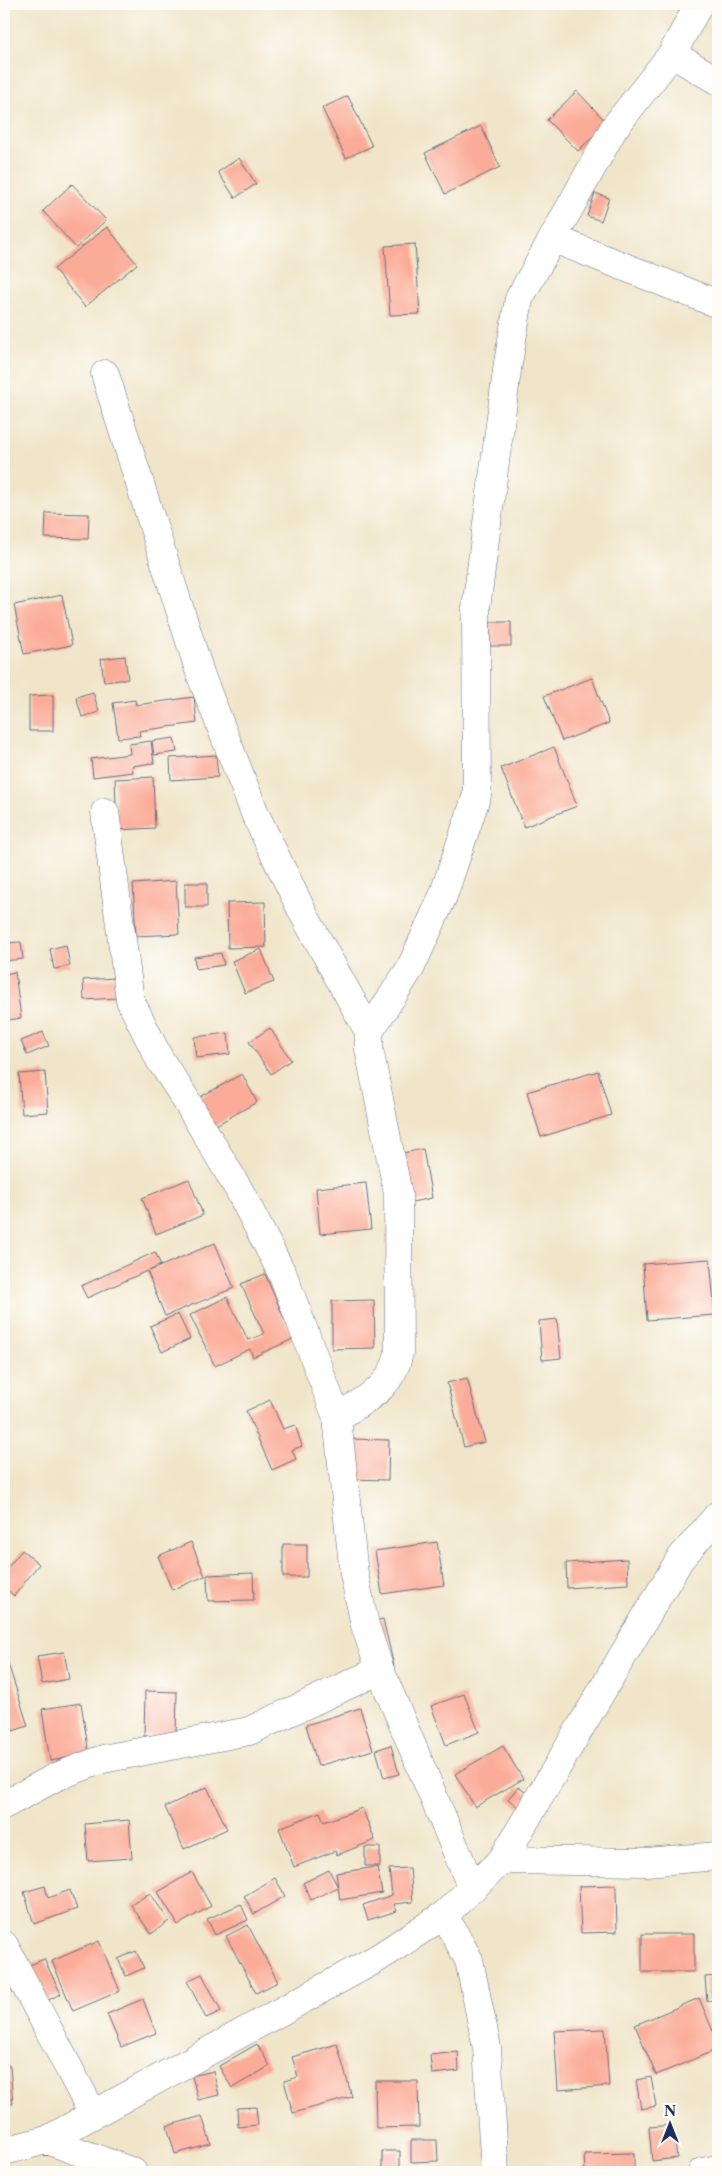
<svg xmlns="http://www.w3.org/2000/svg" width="722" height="2176" font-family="'Libre Caslon Text',serif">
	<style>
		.building { fill: #fbac98 }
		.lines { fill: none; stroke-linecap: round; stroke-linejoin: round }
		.minor-casing { stroke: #666f83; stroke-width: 29 }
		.minor { stroke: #fff; stroke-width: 28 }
	</style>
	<rect width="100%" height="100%" fill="#fdfcf7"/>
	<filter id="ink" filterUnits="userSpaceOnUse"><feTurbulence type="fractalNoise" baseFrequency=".02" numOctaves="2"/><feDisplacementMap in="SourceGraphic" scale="10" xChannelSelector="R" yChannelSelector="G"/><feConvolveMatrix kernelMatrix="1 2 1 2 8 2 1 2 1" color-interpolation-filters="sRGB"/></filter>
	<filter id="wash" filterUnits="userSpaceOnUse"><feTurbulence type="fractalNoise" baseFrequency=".0096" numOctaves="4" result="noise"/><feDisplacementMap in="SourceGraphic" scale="20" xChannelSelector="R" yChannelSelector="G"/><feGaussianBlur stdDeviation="1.12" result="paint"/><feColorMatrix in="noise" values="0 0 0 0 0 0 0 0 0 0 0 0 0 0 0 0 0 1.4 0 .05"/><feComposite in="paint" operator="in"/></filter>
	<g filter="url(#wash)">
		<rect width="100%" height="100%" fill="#f0e5c9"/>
		<g id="blocks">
			<path class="building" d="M 577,91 L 607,123 L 578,151 L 547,120 Z
				M 348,96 L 372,146 L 346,158 L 322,108 Z
				M 481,126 L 500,167 L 445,194 L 425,153 Z
				M 239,158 L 256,184 L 235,198 L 218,172 Z
				M 72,184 L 106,220 L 76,248 L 43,211 Z
				M 595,193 L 609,198 L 601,221 L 587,216 Z
				M 107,227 L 137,264 L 85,307 L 54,269 Z
				M 415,244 L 420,314 L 390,315 L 385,246 Z
				M 46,513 L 89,514 L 88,539 L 45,538 Z
				M 62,595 L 72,645 L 24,654 L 14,605 Z
				M 490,622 L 511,622 L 511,646 L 490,646 Z
				M 125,656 L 128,679 L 104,682 L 101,659 Z
				M 592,678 L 609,723 L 562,741 L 544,696 Z
				M 93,692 L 99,712 L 82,717 L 76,697 Z
				M 53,695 L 53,731 L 29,731 L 29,696 Z
				M 194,697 L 197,723 L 139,731 L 140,736 L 118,738 L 113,703 L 135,700 L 136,705 Z
				M 174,738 L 177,752 L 154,755 L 152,741 Z
				M 151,741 L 154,763 L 132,766 L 133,772 L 93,777 L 91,759 L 130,754 L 129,744 Z
				M 554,747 L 577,806 L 524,827 L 501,768 Z
				M 216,755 L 218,777 L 171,780 L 170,758 Z
				M 153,777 L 155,828 L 117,830 L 115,779 Z
				M 176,881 L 179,934 L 136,936 L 133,884 Z
				M 185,883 L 207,883 L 207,907 L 185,907 Z
				M 265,902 L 266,947 L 228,948 L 227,903 Z
				M 21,942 L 23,959 L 4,961 L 4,943 Z
				M 66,945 L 70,966 L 54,969 L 50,949 Z
				M 261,949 L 274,982 L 245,993 L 232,961 Z
				M 221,953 L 224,965 L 196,969 L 194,957 Z
				M 15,972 L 21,1018 L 4,1021 L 4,974 Z
				M 115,978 L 116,998 L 84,1000 L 83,980 Z
				M 270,1028 L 291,1060 L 271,1074 L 249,1042 Z
				M 43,1032 L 49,1046 L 27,1055 L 21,1041 Z
				M 228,1033 L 230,1054 L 196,1058 L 194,1037 Z
				M 598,1071 L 611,1115 L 541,1137 L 527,1092 Z
				M 45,1072 L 48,1112 L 22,1114 L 19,1074 Z
				M 242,1074 L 257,1102 L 209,1129 L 193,1101 Z
				M 423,1149 L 432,1198 L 407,1203 L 398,1154 Z
				M 189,1179 L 203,1215 L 156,1234 L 142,1198 Z
				M 366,1183 L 371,1229 L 320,1234 L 316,1188 Z
				M 215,1243 L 234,1288 L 165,1316 L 147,1271 L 87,1298 L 81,1286 L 155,1252 L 161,1265 L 149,1271 Z
				M 710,1259 L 715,1315 L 647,1320 L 643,1264 Z
				M 265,1274 L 293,1339 L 253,1357 L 250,1349 L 215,1366 L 190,1315 L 227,1297 L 248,1340 L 264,1334 L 241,1284 Z
				M 374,1300 L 375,1348 L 332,1349 L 332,1301 Z
				M 178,1314 L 190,1339 L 162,1352 L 150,1326 Z
				M 557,1319 L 561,1358 L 542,1360 L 539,1321 Z
				M 467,1378 L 485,1442 L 464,1447 L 447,1383 Z
				M 270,1400 L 283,1429 L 295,1425 L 302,1446 L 292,1450 L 296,1459 L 272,1470 L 246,1411 Z
				M 348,1439 L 389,1440 L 388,1480 L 347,1479 Z
				M 191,1542 L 205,1576 L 172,1590 L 158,1556 Z
				M 437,1542 L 444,1585 L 382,1594 L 375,1551 Z
				M 283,1544 L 307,1544 L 307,1577 L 283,1577 Z
				M 22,1550 L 39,1564 L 14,1596 L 4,1587 L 4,1572 Z
				M 627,1559 L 628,1584 L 567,1588 L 566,1563 Z
				M 253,1573 L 254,1600 L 208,1601 L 207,1575 Z
				M 383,1619 L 394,1666 L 380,1670 L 368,1623 Z
				M 4,1651 L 28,1726 L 4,1734 Z
				M 64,1652 L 69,1679 L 42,1684 L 37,1656 Z
				M 145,1691 L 177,1692 L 176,1736 L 144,1736 Z
				M 464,1694 L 479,1732 L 446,1745 L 431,1706 Z
				M 81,1703 L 89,1754 L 50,1761 L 42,1709 Z
				M 360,1708 L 373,1750 L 318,1766 L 306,1725 Z
				M 391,1745 L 399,1774 L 384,1778 L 376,1750 Z
				M 503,1746 L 523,1779 L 475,1807 L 455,1774 Z
				M 207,1787 L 227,1829 L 184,1849 L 165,1807 Z
				M 518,1787 L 529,1795 L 519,1808 L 508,1799 Z
				M 362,1808 L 375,1840 L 337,1855 L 335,1851 L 294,1867 L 279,1828 L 320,1812 L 324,1822 Z
				M 129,1820 L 132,1858 L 88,1861 L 85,1824 Z
				M 365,1847 L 380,1847 L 380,1866 L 365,1866 Z
				M 377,1867 L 382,1893 L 340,1900 L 336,1873 Z
				M 410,1868 L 413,1902 L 394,1904 L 397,1911 L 368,1920 L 363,1905 L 392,1895 L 389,1869 Z
				M 329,1870 L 338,1887 L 311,1900 L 303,1883 Z
				M 192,1872 L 211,1906 L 178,1925 L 158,1892 Z
				M 275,1878 L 285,1896 L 254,1914 L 244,1896 Z
				M 616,1885 L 617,1932 L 581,1933 L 579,1886 Z
				M 45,1886 L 48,1898 L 70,1890 L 77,1909 L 34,1924 L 24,1892 Z
				M 150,1893 L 169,1921 L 151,1934 L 131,1905 Z
				M 241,1904 L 248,1920 L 215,1935 L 207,1919 Z
				M 248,1925 L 278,1982 L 256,1993 L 226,1936 Z
				M 642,1934 L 694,1934 L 694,1972 L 642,1972 Z
				M 99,1941 L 120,1991 L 73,2011 L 52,1961 Z
				M 136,1951 L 144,1968 L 126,1976 L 118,1959 Z
				M 44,1959 L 61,1994 L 40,2004 L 23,1968 Z
				M 202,1974 L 221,2011 L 206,2018 L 187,1981 Z
				M 718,1976 L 718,2000 L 707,2001 L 705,1977 Z
				M 699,1998 L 718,2043 L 718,2049 L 656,2075 L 635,2025 Z
				M 143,1999 L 156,2033 L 121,2047 L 107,2014 Z
				M 605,2029 L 609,2086 L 558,2090 L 554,2031 Z
				M 257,2044 L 270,2066 L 232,2088 L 219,2066 Z
				M 337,2044 L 352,2097 L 293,2113 L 284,2081 L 298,2077 L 292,2057 Z
				M 458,2052 L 459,2071 L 432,2074 L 430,2055 Z
				M 4,2066 L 10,2066 L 13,2104 L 4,2104 Z
				M 213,2071 L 219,2095 L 198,2100 L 192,2076 Z
				M 651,2077 L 656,2106 L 641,2109 L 636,2080 Z
				M 375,2081 L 418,2081 L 419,2127 L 376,2128 Z
				M 256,2107 L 258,2125 L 238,2127 L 237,2108 Z
				M 202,2116 L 211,2144 L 175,2154 L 167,2126 Z
				M 673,2125 L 677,2158 L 652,2161 L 649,2127 Z
				M 411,2140 L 437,2140 L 438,2161 L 411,2162 Z
				M 382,2151 L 400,2151 L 400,2172 L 382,2172 Z
				M 634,2153 L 634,2172 L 585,2172 L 584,2154 Z"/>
		</g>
	</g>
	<g filter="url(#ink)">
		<use href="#blocks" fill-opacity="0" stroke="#666f83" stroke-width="1"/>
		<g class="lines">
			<defs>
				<path id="minor" d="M 672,54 L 718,81
					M 554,239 L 718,304
					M 105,374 L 201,676 L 256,816 L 304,915 L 369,1032
					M 105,812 L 130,1000 L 160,1060 L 183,1095 L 239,1190 L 283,1275 L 337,1418 L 354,1574 L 365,1625 L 380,1670 L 472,1888
					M 337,1418 C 366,1398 391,1390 399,1353 L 398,1194 L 369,1049 L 369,1032 L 411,967 L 443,896 L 477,795 L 476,608 L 508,363 L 519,299 L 614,128 L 672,54 L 699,4
					M 4,1805 L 56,1777 L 103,1759 L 249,1731 L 380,1670
					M 502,1860 L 646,1862 L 718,1856
					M 444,1915 L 469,1960 L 487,2048 L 495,2172
					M 4,1945 L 93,2114
					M 47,2140 L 133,2172
					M 4,2151 L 47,2140 L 378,1958 L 444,1915 L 502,1860 L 680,1559 L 718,1515
					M 702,2172 L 718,2169"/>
			</defs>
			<use href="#minor" class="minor-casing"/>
			<use href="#minor" class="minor"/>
		</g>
	</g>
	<rect width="722" height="2176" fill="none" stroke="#fdfcf7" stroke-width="20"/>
	<g transform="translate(670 2124)" stroke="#fdfcf7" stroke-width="4" paint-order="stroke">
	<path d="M0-4L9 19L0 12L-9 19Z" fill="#1b2f5e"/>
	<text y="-8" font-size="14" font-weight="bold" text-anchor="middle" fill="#1b2f5e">N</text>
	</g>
</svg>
